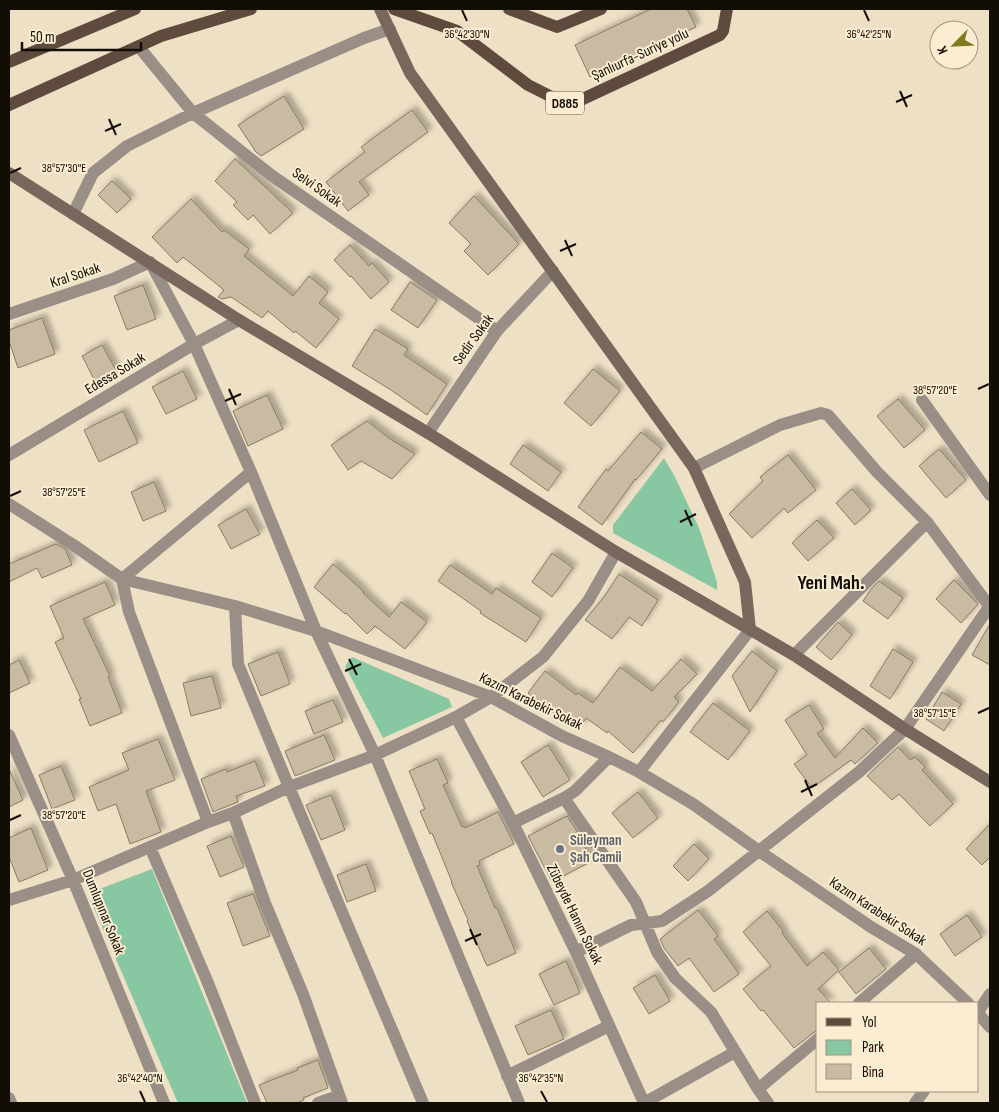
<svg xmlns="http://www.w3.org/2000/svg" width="999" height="1112" viewBox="0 0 999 1112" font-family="'Sofia Sans Condensed',sans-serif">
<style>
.green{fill:#87c7a2}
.building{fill:#c9bba1;stroke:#887b62;filter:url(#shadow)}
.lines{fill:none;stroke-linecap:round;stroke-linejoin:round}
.street{stroke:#9a8f87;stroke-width:12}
.secondary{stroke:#77675c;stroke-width:12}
.primary{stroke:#5f4b3e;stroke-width:12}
.ticks{fill:none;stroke:#120d05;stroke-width:2}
.worship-dot{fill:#6b7280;stroke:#fcedd2;stroke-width:2}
.labels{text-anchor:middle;stroke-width:4;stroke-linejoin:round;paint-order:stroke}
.shield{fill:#fcedd2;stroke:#585042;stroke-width:1}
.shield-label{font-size:14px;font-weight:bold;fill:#120d05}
.street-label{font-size:15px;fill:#120d05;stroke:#fcedd2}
.worship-label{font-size:15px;font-weight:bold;fill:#5b616d;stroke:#fcedd2;text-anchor:start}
.district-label{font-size:20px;font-weight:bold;fill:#120d05;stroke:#fcedd2}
.ticks-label{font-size:12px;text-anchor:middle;fill:#120d05;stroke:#fcedd2;stroke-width:4;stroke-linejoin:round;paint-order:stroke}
</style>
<defs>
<filter id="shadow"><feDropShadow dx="4.5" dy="-4.5" stdDeviation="2.5" flood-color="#0004"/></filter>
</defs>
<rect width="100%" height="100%" fill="#eee0c5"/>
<path class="green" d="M664 458 675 477 699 528 717 582V590L613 533V525Z
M352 657 449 699 452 707 383 738 345 666Z
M152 869 247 1103H178L91 901 97 890Z"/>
<path class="building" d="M651 9H687L696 27 590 77 575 45Z
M284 96 304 129 261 156 256 152 238 125Z
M412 110 428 132 359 182 369 195 348 211 326 182 365 152 361 147Z
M235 159 293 213 270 234 253 215 248 220 233 205 237 202 215 181Z
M112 181 131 199 117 213 98 195Z
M474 196 519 244 488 275 464 251 471 244 449 223Z
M191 199 222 232 224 230 249 249 244 256 293 296 309 276 328 292 319 303 339 319 316 348 295 331 294 333 268 311 262 318 231 297 222 299 218 297 224 290 183 257 177 263 152 237Z
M350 245 369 266 372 263 389 282 371 299 351 276 350 277 334 260Z
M410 282 437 300 418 328 391 310Z
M143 285 156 319 127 330 114 296Z
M42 318 55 354 18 368 9 341V330Z
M375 329 408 349 404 355 447 384 427 415 391 390 352 366Z
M102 345 118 374 97 385 82 356Z
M593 369 620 391 591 426 564 403Z
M183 371 197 399 166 414 152 387Z
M267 395 283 429 248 446 233 411Z
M898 399 925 430 904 448 877 416Z
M123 411 138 443 99 462 84 430Z
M367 421 390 439 415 454 392 479 361 461 348 470 331 445Z
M641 432 662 449 636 480 635 479 602 525 578 507 606 469 608 471Z
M523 445 561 472 548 491 510 464Z
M939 449 966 480 946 498 919 466Z
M788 455 816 490 788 513 784 508 752 538 729 514 763 481 760 477Z
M154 482 166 511 143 521 131 492Z
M852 489 871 510 855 525 836 503Z
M246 509 260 534 231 549 218 525Z
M817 520 834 538 808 561 792 543Z
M56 544 65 549 72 565 42 578 37 568 9 582V564Z
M552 553 573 568 552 597 532 582Z
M333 564 364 592 363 593 389 617 401 602 427 622 405 649 375 626 367 634 346 613 345 614 314 587Z
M450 565 492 594 496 588 541 618 526 642 480 613 481 611 438 581Z
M619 574 658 600 642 626 629 617 612 639 585 620 604 597Z
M954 580 978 604 961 623 936 599Z
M879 581 903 598 888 619 863 601 872 588Z
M105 582 115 605 83 619 110 676 108 677 122 713 90 726 79 699H81L55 642 64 638 50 606Z
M838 622 852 635 831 660 816 647Z
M990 624V665L972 655Z
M893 649 913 662 890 699 870 686Z
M752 651 777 671 750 712 732 676Z
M278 652 290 684 261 696 248 664Z
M681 659 697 674 674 697 679 702 663 722 661 720 633 753 608 731 607 733 586 718 580 727 556 711 554 713 528 693 545 671 576 695 578 693 593 703 620 667 652 691Z
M19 660 30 683 9 693V665Z
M212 676 221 708 191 716 183 683Z
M942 692 961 704 944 731 926 719Z
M333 700 343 722 314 734 305 711Z
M713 703 750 731 728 760 690 732Z
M809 705 824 729 817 733 835 758 863 728 878 743 855 764 851 760 812 788 794 764 807 755 785 720Z
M324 735 335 760 295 776 285 751Z
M158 739 175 780 146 791 161 832 130 844 116 804 98 811 89 787 129 770 122 753Z
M548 745 570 780 543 797 521 762Z
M898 747 910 760 915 757 925 767 922 770 953 804 930 826 899 794 892 800 867 776Z
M437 759 448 783 443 785 462 827 464 826 465 828 498 812 514 844 479 861 480 865 477 866 495 908H497L516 953 487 966 467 921 468 920 451 882H452L432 833 430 834 420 811 425 809 409 771Z
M255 761 265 786 236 796 238 802 213 812 201 779 226 769 227 772Z
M61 766 75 800 52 809 39 775Z
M9 769 23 800 9 807Z
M638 792 658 818 633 838 612 813Z
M331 795 345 830 321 840 306 805Z
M567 816 575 828 592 861 552 882 528 836Z
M990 824V857L982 865 966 849Z
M31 828 48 870 19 882 9 857V838Z
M231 836 244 867 220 877 207 846Z
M694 844 709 859 688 881 673 866Z
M366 864 376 891 347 902 337 875Z
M253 894 270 936 243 946 227 903Z
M698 910 718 936 714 939 739 974 714 992 689 958 678 966 664 948 660 939Z
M767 911 783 931 782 933 807 966 823 952 839 970 818 989 831 1003H818V1030L813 1033 794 1048 763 1010 761 1011 743 989 771 966 743 932Z
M967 915 982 937 955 956 940 934Z
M869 948 886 969 856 994 839 972Z
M566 961 580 993 554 1005 539 974Z
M655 975 670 1001 649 1014 633 988Z
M551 1010 564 1039 528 1055 515 1026Z
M318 1060 328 1088 303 1098 304 1100 296 1103H267L259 1085 298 1070 297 1068Z"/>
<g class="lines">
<path class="street" d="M139 47 193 113 271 175 497 331
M73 214 93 173 127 146 193 113 364 38 390 29
M9 314 113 279 150 262 194 344 251 472 316 631 375 755 519 1103
M922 400 990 495
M428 433 497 331 553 271
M9 455 194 344 239 320
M694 468 780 425 821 413 828 415 877 472 927 522 990 607
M9 504 75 546 122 579 235 606 316 631 491 697 562 736 609 757 639 772 693 804 759 851 871 927 916 954 968 1003
M235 606 238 664 289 787 423 1103
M794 655 927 522
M456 717 513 823 576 952 644 1103
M9 735 73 880 164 1103
M639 772 750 630
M564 798 636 902 657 952 675 978 711 1012 758 1089 768 1103
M233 813 265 903 303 994 342 1103
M208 822 129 612 122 579 251 472
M513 823 564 798 575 791 609 757
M150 847 208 983 255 1103
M9 900 73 880 208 822 233 813 289 787 375 755 456 717 491 697 543 657 588 601 616 552
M576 952 631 925 662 921 708 891 859 772 905 729 989 607
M859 1003 916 954
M978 1012 990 994
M978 1013 990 1027
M507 1076 609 1026
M758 1089 818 1039
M9 1098 11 1103
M318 1103 338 1096
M644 1103 735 1052
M915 1103 924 1091"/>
<path class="secondary" d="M380 9 410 73 694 468 745 582 750 630
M9 173 239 320 428 433 616 552 794 655 905 729 990 782"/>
<path class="primary" d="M394 9 457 31 528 85 564 103 572 104 720 35 723 31 727 9
M509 9 557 27 601 9
M9 62 135 9
M9 105 161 36 251 9"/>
</g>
<path class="ticks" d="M462 10 467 21M864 10 869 21M900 91 907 107M896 102 912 95M109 119 116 135M105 131 121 124M10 173 21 168M565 240 572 256M560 251 576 244M229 389 236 405M978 389 989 384M225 401 241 394M10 496 21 491M685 510 692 526M680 522 696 514M349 659 357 675M345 671 361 664M978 713 989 708M805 780 812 796M801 792 817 784M10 820 21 815M470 929 477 945M465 941 481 934M140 1091 145 1102M541 1091 547 1102"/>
<circle class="worship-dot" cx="560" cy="849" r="5"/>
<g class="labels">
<rect class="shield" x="546" y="91.5" width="38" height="23" rx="4"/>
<g class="shield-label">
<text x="565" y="108">D885</text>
</g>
<g class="street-label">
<text transform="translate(640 54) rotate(-25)" y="5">Şanlıurfa-Suriye yolu</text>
<text transform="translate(317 187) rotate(35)" y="5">Selvi Sokak</text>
<text transform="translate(75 275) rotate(-18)" y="5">Kral Sokak</text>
<text transform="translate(473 339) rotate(-54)" y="5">Sedir Sokak</text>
<text transform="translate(115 373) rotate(-31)" y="5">Edessa Sokak</text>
<text transform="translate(531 701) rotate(26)" y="5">Kazım Karabekir Sokak</text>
<text transform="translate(878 911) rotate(33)" y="5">Kazım Karabekir Sokak</text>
<text transform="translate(104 912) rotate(68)" y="5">Dumlupınar Sokak</text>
<text transform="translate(575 914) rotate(64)" y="5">Zübeyde Hanım Sokak</text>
</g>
<g class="worship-label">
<text x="570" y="845">Süleyman<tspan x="570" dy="17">Şah Camii</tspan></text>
</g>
<g class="district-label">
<text x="831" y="589">Yeni Mah.</text>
</g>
</g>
<g class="ticks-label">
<text x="869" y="38">36°42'25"N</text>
<text x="467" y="38">36°42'30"N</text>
<text x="64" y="172">38°57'30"E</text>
<text x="935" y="394">38°57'20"E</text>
<text x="64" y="496">38°57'25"E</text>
<text x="935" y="717">38°57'15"E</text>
<text x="64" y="819">38°57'20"E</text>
<text x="140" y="1082">36°42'40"N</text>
<text x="541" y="1082">36°42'35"N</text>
</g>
<rect width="999" height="1112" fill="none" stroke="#120d05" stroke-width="20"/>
<rect x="816" y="1002" width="162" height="90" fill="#fcedd2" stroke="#9e9380"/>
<rect x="826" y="1018" width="25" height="8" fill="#5f4b3e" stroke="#9e9380"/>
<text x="862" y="1027" font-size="15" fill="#120d05">Yol</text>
<rect x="826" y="1040" width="25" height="15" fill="#87c7a2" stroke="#9e9380"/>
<text x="862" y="1052" font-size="15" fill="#120d05">Park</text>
<rect x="826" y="1064" width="25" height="15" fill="#c9bba1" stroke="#9e9380"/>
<text x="862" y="1077" font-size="15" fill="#120d05">Bina</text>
<g transform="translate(954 45) rotate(246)"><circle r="24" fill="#fcedd2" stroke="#9e9380"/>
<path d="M0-4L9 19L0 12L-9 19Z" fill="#80791e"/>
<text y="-8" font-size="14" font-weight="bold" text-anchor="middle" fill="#120d05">K</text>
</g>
<path d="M22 42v8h119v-8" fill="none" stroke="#120d05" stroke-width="2.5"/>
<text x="30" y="42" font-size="15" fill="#120d05" stroke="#fcedd2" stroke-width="4" paint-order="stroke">50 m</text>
</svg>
